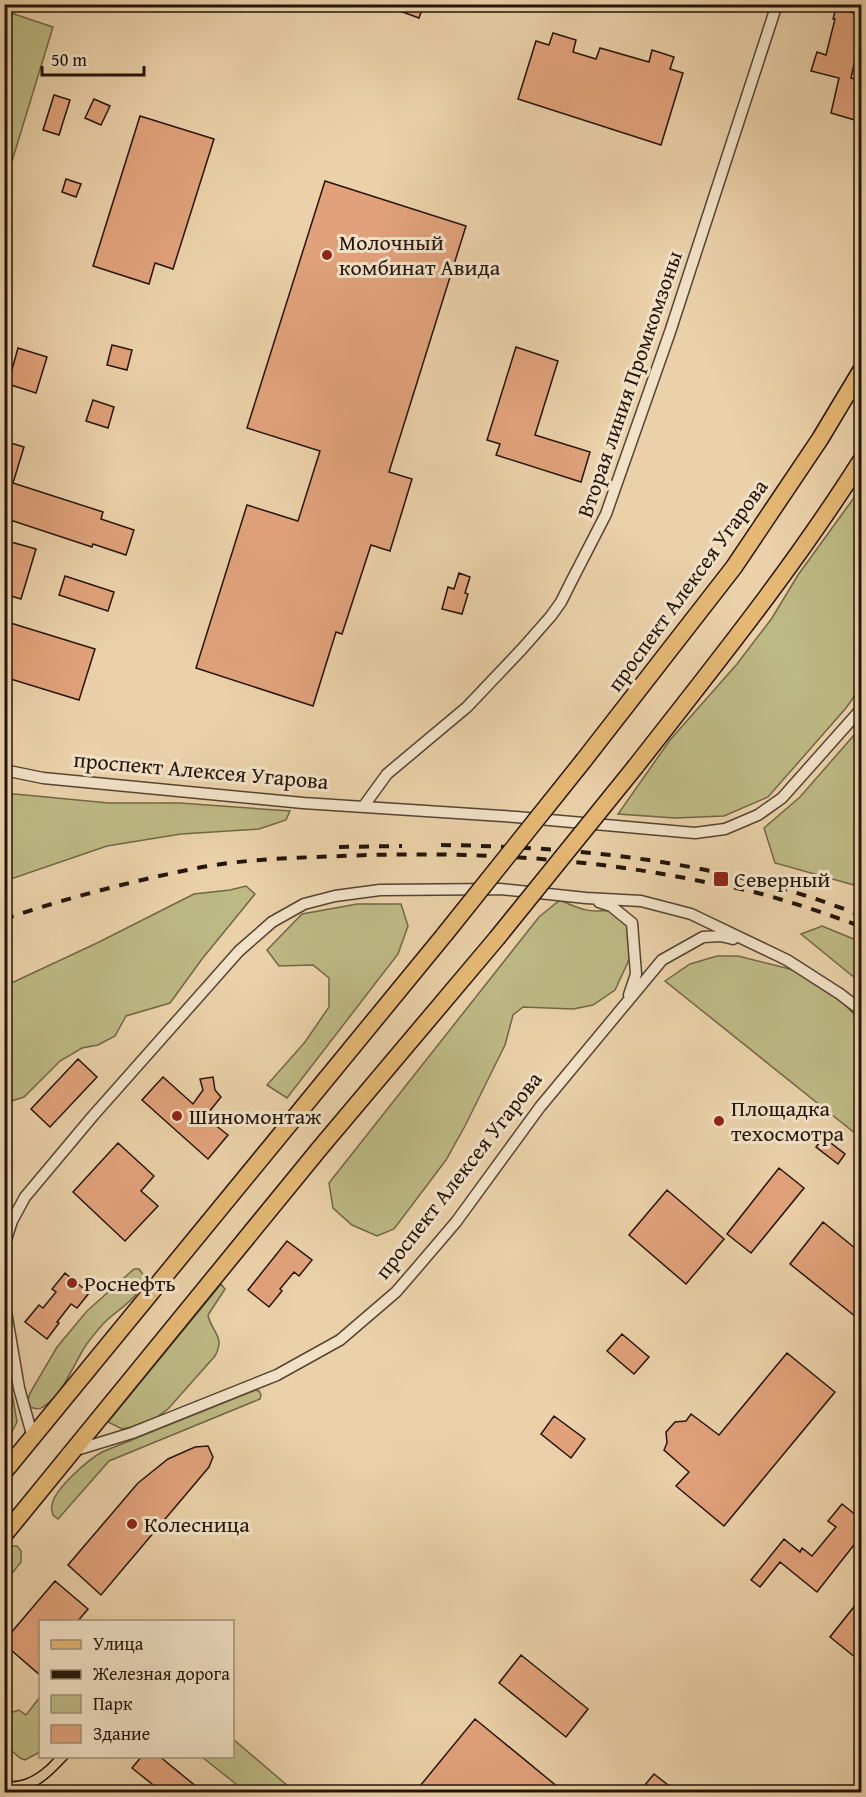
<svg xmlns="http://www.w3.org/2000/svg" width="866" height="1797" viewBox="0 0 866 1797" font-family="'Gentium Book Plus',serif">
<style>
.green{fill:#bdb984;stroke:#716646;stroke-width:1.5}
.building{fill:#e1a27b;stroke:#251409;stroke-width:1.5}
.lines{fill:none;stroke-linecap:round;stroke-linejoin:round}
.minor-casing{stroke:#564331;stroke-width:13}
.primary-casing{stroke:#251409;stroke-width:19}
.minor{stroke:#f1e1c7;stroke-width:10}
.primary{stroke:#e5b874;stroke-width:16}
.tram{stroke:#251409;stroke-width:1.5}
.rail{stroke:#251409;stroke-width:4;stroke-dasharray:10 10;stroke-linecap:butt}
.primary-bridge-casing{stroke:#251409;stroke-width:19;stroke-linecap:butt}
.primary-bridge{stroke:#e5b874;stroke-width:16}
.poi-dot{fill:#8f2418;stroke:#f1e1c7;stroke-width:2}
.labels{text-anchor:middle;stroke-width:6;stroke-linejoin:round;paint-order:stroke}
.poi-label{font-size:22px;fill:#251409;stroke:#f1e1c7;text-anchor:start}
.street-label{font-size:22px;fill:#251409;stroke:#f1e1c7}
</style>
<rect width="100%" height="100%" fill="#ead1a9"/>
<filter id="stains"><feTurbulence type="fractalNoise" baseFrequency=".00333" numOctaves="4"/><feColorMatrix values="0 0 0 0 .2 0 0 0 0 .09 0 0 0 0 .02 0 0 0 .5 -.17"/></filter>
<radialGradient id="worn" r=".72"><stop offset=".6" stop-color="#630" stop-opacity="0"/><stop offset="1" stop-color="#630" stop-opacity=".3"/></radialGradient>
<path class="green" d="M5 11 53 27 5 184 4 11Z
M861 488V687L846 708 768 797 724 816 675 818 618 814 670 740 737 664 772 618 798 575Z
M861 727V887L775 863 764 828 800 797Z
M4 793 109 803H180L290 811 286 820 259 829 181 834 107 846 5 881Z
M246 886 255 894 202 959 170 1003 126 1016 115 1036 98 1045 82 1048 60 1061 24 1097 5 1103V986L97 943 194 894 230 890Z
M560 900C581 910 592 914 616 909L628 927 633 946 628 962 615 990 593 1005 573 1009 523 1007 513 1015 505 1045 465 1126 446 1160 394 1229 377 1236 352 1225 333 1208 329 1183 539 917Z
M357 904H401L408 926 398 954 287 1098 267 1085 305 1042 329 1007V978L313 965 279 966 267 950 302 914Z
M822 926 861 942V983L801 934Z
M717 956H738L794 970 821 981 861 1021V1138L665 981 690 964Z
M134 1269H139L144 1276C141 1299 118 1308 103 1324 96 1332 88 1341 83 1350 72 1368 62 1395 43 1407 39 1410 35 1409 30 1407L28 1400 30 1393 57 1347 87 1311Z
M221 1284 225 1289 208 1315C211 1332 226 1336 215 1356L168 1409 157 1417 131 1427 122 1429 108 1422Z
M4 1347 17 1422 5 1445H4Z
M255 1390 259 1391 261 1395 260 1399 109 1461 58 1519 53 1515C52 1512 51 1508 52 1505 54 1489 88 1460 102 1452Z
M13 1546H17L21 1551V1562L5 1582V1550Z
M40 1697V1752L25 1760 20 1758 5 1745V1720L10 1713 19 1710 26 1715Z
M233 1739 295 1792H246L202 1757 232 1756Z"/>
<path class="building" d="M386 4H424L419 18 386 6Z
M836 8 861 15V33L851 78 861 81V110L858 121 831 113 839 78 811 71 817 52 826 55 835 19H833Z
M553 33 576 40 573 52 596 59 600 48 649 62 652 50 674 57 670 69 683 73 661 145 518 99 536 41 549 45Z
M54 95 70 100 59 135 43 130Z
M94 99 110 106 101 125 85 118Z
M140 116 214 139 173 269 155 263 149 284 93 266Z
M66 179 81 184 76 197 62 192Z
M325 181 466 226 389 472 412 479 390 551 371 545 342 634 336 632 313 706 196 668 247 505 298 521 320 451 247 428Z
M112 345 132 350 127 370 107 365Z
M516 347 558 361 535 435 590 452 581 482 496 455 500 444 487 440Z
M18 348 47 357 36 393 8 384Z
M93 400 114 407 108 428 86 421Z
M4 441 24 447 13 483 103 512 101 519 134 530 126 555 93 544 92 547 4 518Z
M4 540 36 549 21 599 4 594Z
M459 573 470 577 465 593 468 594 462 614 442 609 448 587 454 589Z
M65 576 114 592 108 611 59 595Z
M4 621 95 649 79 700 4 677Z
M78 1059 97 1077 50 1127 31 1109Z
M163 1077 193 1104 203 1090 200 1079 213 1077 215 1090 221 1097 205 1117 228 1135 208 1159 142 1100Z
M823 1137 845 1154 838 1164 816 1147Z
M118 1143 154 1176 141 1191 158 1206 125 1241 73 1192Z
M779 1168 804 1188 751 1253 727 1234Z
M667 1190 724 1239 686 1284 629 1235Z
M823 1222 861 1253V1321L790 1264Z
M287 1241 312 1260 299 1276 294 1272 280 1289 282 1291 269 1307 248 1290Z
M65 1273 89 1293 77 1308 71 1304 57 1322 59 1323 47 1339 25 1322 39 1305 43 1308 56 1292 52 1289Z
M622 1334 649 1357 634 1374 607 1351Z
M787 1353 835 1392 724 1526 676 1486 689 1472 664 1450 667 1443 666 1432 675 1422 686 1421 691 1414 719 1435Z
M554 1416 585 1439 571 1458 541 1434Z
M208 1446 213 1457 209 1467 101 1595 68 1565 138 1483 168 1459 195 1447Z
M842 1504 861 1519V1536L817 1592 780 1562 760 1587 751 1580 784 1539 800 1552 802 1548 812 1556 836 1527 828 1521Z
M55 1581 88 1609 77 1622H40V1675L4 1644V1641Z
M861 1598V1662L830 1637Z
M521 1655 588 1709 566 1737 499 1683Z
M475 1719 564 1792H415Z
M142 1756H159L203 1792H162L132 1768Z
M654 1774 677 1792H639Z"/>
<g class="lines">
<defs>
<path id="minor" d="M4 770 43 778 303 803 516 817 695 833 725 829 758 815 782 798 862 708
M363 807 387 774 467 707 522 649 551 616 561 602 571 582 606 514 670 332 777 4
M599 902 611 906 632 923 636 974 629 995
M4 1246 12 1221 25 1197 92 1117 239 951 272 922 304 904 335 896 380 890 500 889 586 898 641 901 691 914 787 960 840 994 862 1011
M4 1300 19 1388 33 1438
M73 1451 132 1433 277 1375 340 1340 396 1292 415 1270 456 1222 540 1107 662 960 703 937 721 936 733 939"/>
<path id="primary" d="M584 760 734 567 820 439 862 369
M636 766C714 666 794 567 862 459
M4 1472 445 934
M4 1535 320 1148 497 938"/>
</defs>
<use href="#minor" class="minor-casing"/>
<use href="#primary" class="primary-casing"/>
<use href="#minor" class="minor"/>
<use href="#primary" class="primary"/>
<path class="tram" d="M4 1781C26 1785 43 1771 56 1756
M4 1789C35 1796 50 1777 70 1756"/>
<path class="rail" d="M441 845C584 847 728 862 862 916
M339 847 402 846
M4 919C67 898 132 881 197 868 244 859 293 858 341 856 463 851 586 857 705 882 733 887 762 893 789 902 813 909 838 918 862 927"/>
<defs>
<path id="primary-bridge" d="M445 934 584 760
M497 938 636 766"/>
</defs>
<use href="#primary-bridge" class="primary-bridge-casing"/>
<use href="#primary-bridge" class="primary-bridge"/>
</g>
<g class="poi-dot">
<circle cx="327" cy="255" r="6"/>
<rect x="713" y="871" width="16" height="16" rx="3"/>
<circle cx="177" cy="1116" r="6"/>
<circle cx="719" cy="1121" r="6"/>
<circle cx="72" cy="1283" r="6"/>
<circle cx="132" cy="1524" r="6"/>
</g>
<g class="labels">
<g class="poi-label">
<text x="339" y="250">Молочный<tspan x="339" dy="25">комбинат Авида</tspan></text>
<text x="734" y="887">Северный</text>
<text x="731" y="1116">Площадка<tspan x="731" dy="25">техосмотра</tspan></text>
<text x="189" y="1124">Шиномонтаж</text>
<text x="84" y="1291">Роснефть</text>
<text x="144" y="1532">Колесница</text>
</g>
<g class="street-label">
<text transform="translate(629 384) rotate(-71)" y="8">Вторая линия Промкомзоны</text>
<text transform="translate(687 585) rotate(-54)" y="8">проспект Алексея Угарова</text>
<text transform="translate(201 770) rotate(5)" y="8">проспект Алексея Угарова</text>
<text transform="translate(458 1175) rotate(-52)" y="8">проспект Алексея Угарова</text>
</g>
</g>
<rect width="866" height="1797" fill="none" stroke="#ead1a9" stroke-width="24"/>
<rect x="6" y="6" width="854" height="1785" fill="none" stroke="#251409" stroke-width="3"/>
<rect x="12" y="12" width="842" height="1773" fill="none" stroke="#251409" stroke-width="1.5"/>
<rect x="39" y="1620" width="195" height="138" fill="#f1e1c7" stroke="#9f8f7b" stroke-width="1.5"/>
<rect x="51" y="1640" width="30" height="9" fill="#e5b874" stroke="#9f8f7b" stroke-width="1.5"/>
<text x="93" y="1650" font-size="18" fill="#251409">Улица</text>
<rect x="51" y="1670" width="30" height="9" fill="#251409" stroke="#9f8f7b" stroke-width="1.5"/>
<text x="93" y="1680" font-size="18" fill="#251409">Железная дорога</text>
<rect x="51" y="1695" width="30" height="18" fill="#bdb984" stroke="#9f8f7b" stroke-width="1.5"/>
<text x="93" y="1710" font-size="18" fill="#251409">Парк</text>
<rect x="51" y="1725" width="30" height="18" fill="#e1a27b" stroke="#9f8f7b" stroke-width="1.5"/>
<text x="93" y="1740" font-size="18" fill="#251409">Здание</text>
<path d="M42 66v9h102v-9" fill="none" stroke="#251409" stroke-width="3"/>
<text x="51" y="66" font-size="18" fill="#251409" stroke="#f1e1c7" stroke-width="4.5" paint-order="stroke">50 m</text>
<rect width="100%" height="100%" filter="url(#stains)"/>
<rect width="100%" height="100%" fill="url(#worn)"/>
</svg>
